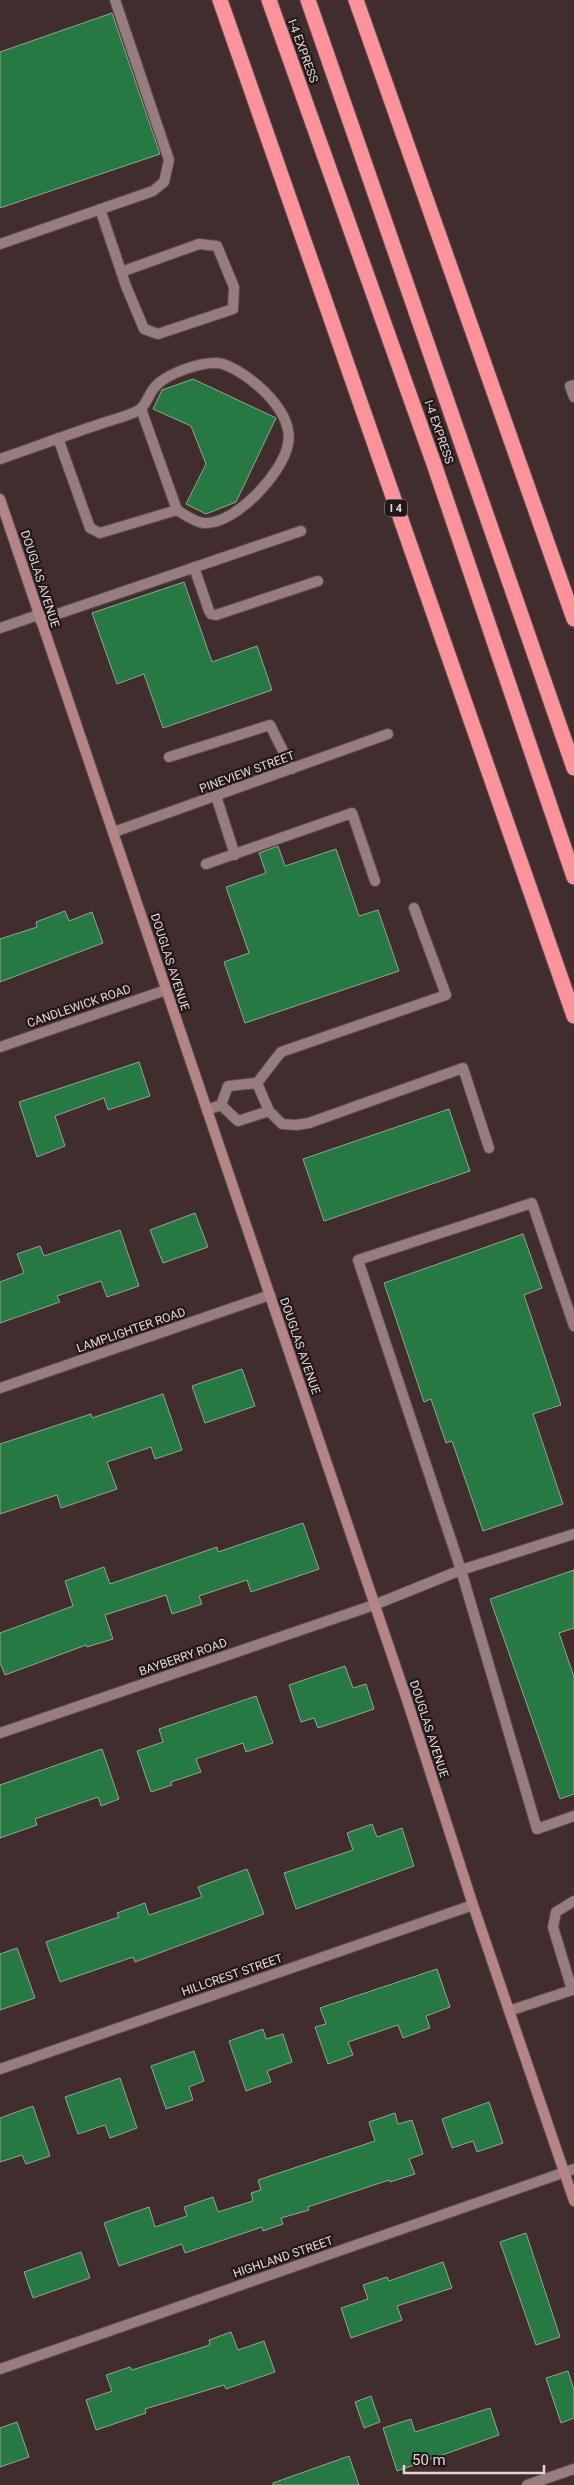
<svg xmlns="http://www.w3.org/2000/svg" width="574" height="2485" viewBox="0 0 574 2485" font-family="Roboto,sans-serif">
<style>
.building{fill:#267a41;stroke:#92a595}
.lines{fill:none;stroke-linecap:round;stroke-linejoin:round}
.service-casing{stroke:#5c4b4c;stroke-width:12}
.minor-casing{stroke:#5c4b4c;stroke-width:12}
.secondary-casing{stroke:#5c4b4c;stroke-width:12}
.motorway-casing{stroke:#5c4b4c;stroke-width:17}
.service{stroke:#977d7e;stroke-width:10}
.minor{stroke:#977d7e;stroke-width:10}
.secondary{stroke:#b58487;stroke-width:10}
.motorway{stroke:#fc939b;stroke-width:15}
.labels{text-anchor:middle;stroke-width:4.5;stroke-linejoin:round;paint-order:stroke}
.shield{fill:#221819;stroke:#a99c9d;stroke-width:1}
.shield-label{font-size:11px;font-weight:bold;fill:#e3d5d6}
.street-label{font-size:12px;fill:#e3d5d6;stroke:#221819}
</style>
<rect width="100%" height="100%" fill="#422d2e"/>
<path class="building" d="M112 13 160 154 0 208V52Z
M193 379 276 418 236 502 206 514 186 504 206 464 191 426 153 409 162 390Z
M184 582 212 662 257 646 272 690 163 728 144 674 117 684 92 613Z
M278 846 285 866 336 849 359 916 378 910 399 971 245 1023 224 962 249 953 226 887 266 873 259 853Z
M65 911 69 921 92 912 103 943 0 982V939L37 927 36 922Z
M139 1062 150 1096 108 1110 104 1098 55 1116 65 1146 37 1157 19 1102Z
M449 1109 470 1171 324 1221 303 1159Z
M195 1213 208 1247 163 1263 150 1230Z
M120 1230 139 1286 107 1297 101 1281 57 1296 60 1302 0 1323V1282L24 1273 17 1254 40 1246 44 1256Z
M523 1234 542 1288 524 1295 561 1405 533 1414 563 1504 483 1531 452 1441 446 1443 431 1399 424 1402 384 1283Z
M242 1369 255 1406 205 1423 192 1386Z
M163 1394 182 1450 155 1459 151 1447 107 1462 117 1489 61 1508 57 1495 0 1514V1444L91 1414 92 1418Z
M303 1523 319 1569 251 1592 247 1580 199 1596 202 1604 172 1614 166 1595 105 1615 113 1639 87 1647 86 1645 5 1675 0 1663V1633L73 1606 65 1581 104 1567 110 1584 217 1547 218 1552Z
M574 1570V1628L559 1633 574 1677V1794L560 1799 490 1599Z
M345 1666 353 1688 366 1684 374 1709 318 1728 314 1718 301 1722 289 1685Z
M256 1696 273 1743 246 1752 243 1743 196 1759 201 1772 171 1782 172 1785 151 1792 137 1751 163 1742 159 1729Z
M102 1749 119 1799 101 1806 98 1797 35 1819 37 1825 0 1838V1785Z
M372 1824 377 1837 402 1828 414 1866 296 1909 284 1873 353 1850 347 1833Z
M247 1869 264 1914 135 1962 133 1957 60 1982 46 1942 119 1917 117 1913 145 1903 149 1915 202 1897 198 1887Z
M17 1948 35 1998 0 2010V1954Z
M437 1969 450 2007 426 2016 430 2028 403 2038 398 2025 348 2042 353 2055 328 2064 315 2027 326 2024 320 2008Z
M263 2029 266 2039 283 2034 292 2062 267 2071 271 2082 246 2091 229 2041Z
M194 2051 204 2081 189 2087 193 2100 166 2109 151 2066Z
M120 2078 137 2128 110 2138 105 2125 78 2134 65 2097Z
M489 2102 503 2143 477 2152 473 2141 452 2148 442 2119Z
M33 2106 50 2156 26 2164 22 2155 0 2162V2118Z
M395 2113 398 2124 412 2120 423 2154 409 2159 415 2174 390 2182 389 2180 308 2207 309 2210 281 2218 283 2224 263 2231 262 2227 185 2253 182 2244 119 2266 104 2223 149 2207 155 2227 187 2216 184 2207 213 2197 218 2212 253 2201 251 2193 261 2190 258 2180 375 2141 369 2122Z
M526 2233 560 2337 536 2345 500 2242Z
M81 2252 90 2278 33 2298 24 2272Z
M443 2262 452 2288 397 2306 402 2320 351 2338 341 2308 368 2299 363 2285 387 2277 389 2281Z
M231 2332 238 2350 264 2341 275 2372 226 2389 224 2385 145 2409 146 2413 96 2430 86 2400 112 2391 106 2375 130 2367 132 2370 210 2345 209 2340Z
M568 2371 574 2390V2418L561 2423 546 2378Z
M371 2396 380 2422 364 2428 355 2402Z
M490 2408 499 2435 397 2471 383 2428 411 2419 415 2432Z
M17 2422 29 2457 0 2467V2428Z
M349 2456 359 2485H273V2483Z"/>
<g class="lines">
<defs>
<path id="service" d="M100 209 126 286 144 329 158 334 233 309 234 287 217 246 199 244 121 272
M0 244 153 191 164 182 169 160 115 0
M141 409 177 510
M0 459C32 448 64 436 97 425 110 420 127 417 139 410 146 406 149 394 154 388 165 374 205 359 223 364 238 369 252 380 264 391 277 404 292 424 288 444 283 473 235 525 204 523 194 522 185 515 177 510L100 533 90 528 58 438
M194 567 209 611 211 614 216 615 318 581
M40 620 301 531
M0 628 38 615
M169 757 270 725 292 769
M216 796 235 855
M206 864 352 813 375 881
M221 1105 238 1121 269 1111 257 1083
M207 1110 221 1105 228 1086 257 1083 281 1052 446 995 414 908
M269 1111 282 1124 296 1125 309 1123 463 1068 489 1148
M574 1326 532 1203 358 1260 461 1570 537 1829 574 1816
M374 1605 461 1570 574 1534
M509 2011 572 1990 553 1927 556 1912 574 1901"/>
<path id="minor" d="M574 385 570 386 574 397
M114 832 388 734
M0 1047 166 990
M0 1388 270 1295
M0 1733 374 1605
M0 2069 473 1905
M0 2369 574 2169
M527 2485 574 2469"/>
<path id="secondary" d="M0 499 406 1697 473 1905 574 2201"/>
<path id="motorway" d="M220 0 574 1016
M269 0 434 464 574 877
M308 0 574 768
M356 0 574 619"/>
</defs>
<use href="#service" class="service-casing"/>
<use href="#minor" class="minor-casing"/>
<use href="#secondary" class="secondary-casing"/>
<use href="#motorway" class="motorway-casing"/>
<use href="#service" class="service"/>
<use href="#minor" class="minor"/>
<use href="#secondary" class="secondary"/>
<use href="#motorway" class="motorway"/>
</g>
<g class="labels">
<rect class="shield" x="385" y="499.5" width="22" height="17" rx="4"/>
<g class="shield-label">
<text x="396" y="512">I 4</text>
</g>
<g class="street-label">
<text transform="translate(303 51) rotate(70)" y="4">I-4 EXPRESS</text>
<text transform="translate(439 432) rotate(71)" y="4">I-4 EXPRESS</text>
<text transform="translate(40 579) rotate(72)" y="4">DOUGLAS AVENUE</text>
<text transform="translate(247 772) rotate(-20)" y="4">PINEVIEW STREET</text>
<text transform="translate(170 962) rotate(72)" y="4">DOUGLAS AVENUE</text>
<text transform="translate(79 1006) rotate(-19)" y="4">CANDLEWICK ROAD</text>
<text transform="translate(131 1330) rotate(-19)" y="4">LAMPLIGHTER ROAD</text>
<text transform="translate(300 1346) rotate(71)" y="4">DOUGLAS AVENUE</text>
<text transform="translate(183 1657) rotate(-19)" y="4">BAYBERRY ROAD</text>
<text transform="translate(429 1729) rotate(72)" y="4">DOUGLAS AVENUE</text>
<text transform="translate(232 1975) rotate(-19)" y="4">HILLCREST STREET</text>
<text transform="translate(283 2257) rotate(-19)" y="4">HIGHLAND STREET</text>
</g>
</g>
<path d="M404 2465v8h140v-8" fill="none" stroke="#e3d5d6" stroke-width="2.5"/>
<text x="412" y="2465" font-size="15" fill="#e3d5d6" stroke="#221819" stroke-width="4" paint-order="stroke">50 m</text>
</svg>
